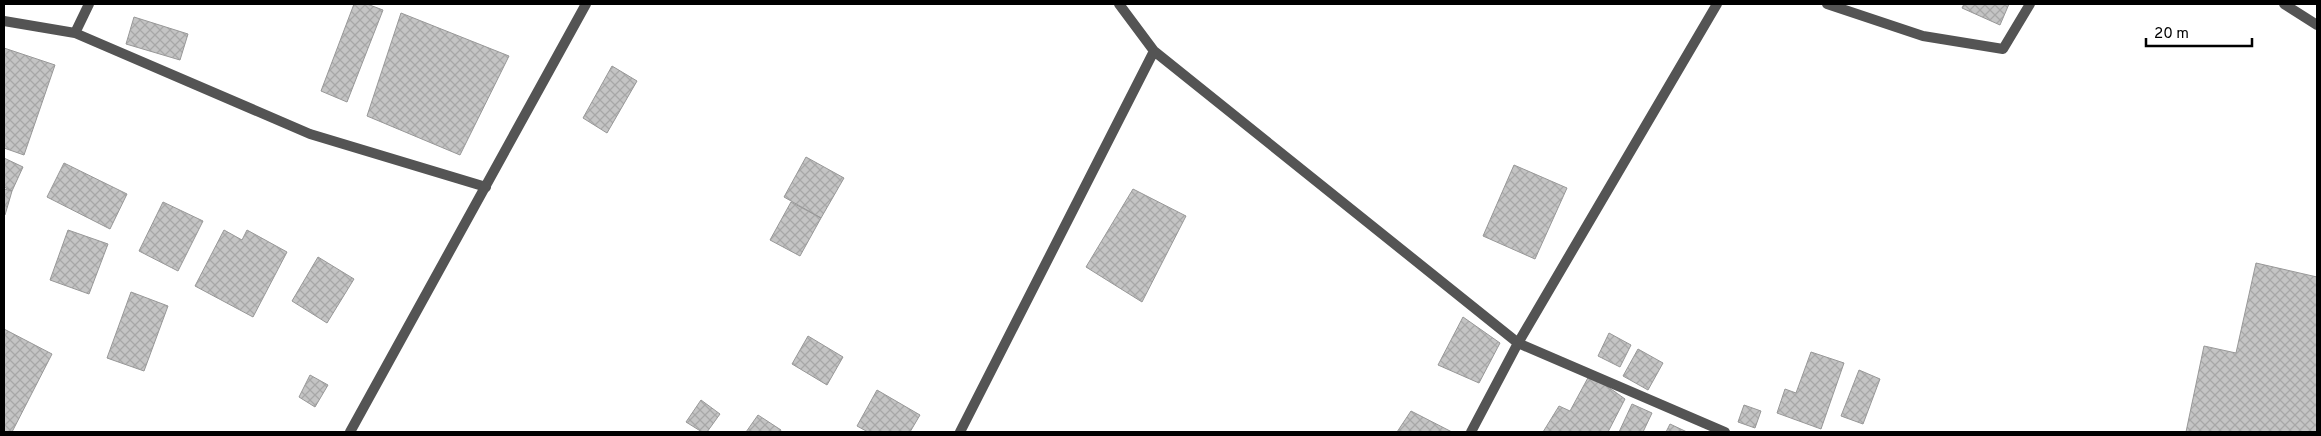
<svg xmlns="http://www.w3.org/2000/svg" width="2321" height="436" viewBox="0 0 2321 436" font-family="Overpass,sans-serif">
<style>
.building{fill:url(#building-cross-hatch);stroke:#989898}
.lines{fill:none;stroke-linecap:round;stroke-linejoin:round}
.service{stroke:#545454;stroke-width:10}
.minor{stroke:#545454;stroke-width:10}
.tertiary{stroke:#545454;stroke-width:10}
</style>
<defs>
<pattern id="building-cross-hatch" width="8" height="8" patternUnits="userSpaceOnUse" patternTransform="scale(1.25)"><rect width="8" height="8" fill="#c4c4c4"/><path d="M0 0l8 8M0 8l8-8" fill="none" stroke="#a7a7a7"/></pattern>
</defs>
<rect width="100%" height="100%" fill="#fff"/>
<path class="building" d="M354 4H367L383 10 347 102 321 91Z
M1964 4H2009L2000 25 1962 8Z
M401 13 509 56 460 155 367 116Z
M134 17 188 34 180 60 126 44Z
M4 48 55 65 24 155 4 148Z
M612 66 637 81 607 133 583 118Z
M806 157 844 178 821 218 784 197Z
M4 158 23 167 12 191 4 187Z
M64 163 127 194 110 229 47 197Z
M1514 165 1567 188 1535 259 1483 236Z
M4 189 12 191 5 215H4Z
M1133 189 1186 216 1142 302 1086 267Z
M163 202 203 221 178 271 139 251Z
M791 202 821 218 800 256 770 240Z
M68 230 108 244 89 294 50 280Z
M224 230 242 240 247 230 287 252 253 317 195 286Z
M318 257 354 279 327 323 292 301Z
M2256 263 2317 277V432H2186L2204 346 2236 353Z
M131 292 168 306 144 371 107 358Z
M1463 317 1500 343 1479 383 1438 365Z
M4 329 52 354 12 432H4Z
M1609 333 1631 345 1620 367 1598 356Z
M808 336 843 357 827 385 792 364Z
M1638 349 1663 363 1648 390 1623 376Z
M1811 352 1844 363 1821 429 1777 413 1785 389 1796 393Z
M1859 370 1880 379 1863 424 1841 416Z
M1590 374 1625 399 1608 432H1543L1559 406 1570 411Z
M310 375 328 385 315 407 299 397Z
M877 390 920 415 910 432H868L857 426Z
M701 400 720 414 707 432H702L686 422Z
M1632 404 1652 413 1643 432H1619Z
M1744 405 1761 411 1755 428 1738 422Z
M1411 411 1452 432H1397Z
M758 415 781 430 780 432H746Z
M1670 424 1687 432H1666Z"/>
<g class="lines">
<path class="service" d="M2284 4 2317 25
M4 21 75 33 310 134 486 187
M75 33 89 4
M1518 343 1725 432"/>
<path class="minor" d="M1119 4 1154 51 1518 343
M1827 4 1923 36 2003 49 2030 4
M960 432 1154 51
M1471 432 1518 343 1717 4"/>
<path class="tertiary" d="M350 432 586 4"/>
</g>
<rect width="2321" height="436" fill="none" stroke="#000000" stroke-width="10"/>
<path d="M2146 38v8h106v-8" fill="none" stroke="#000000" stroke-width="2.5"/>
<text x="2154" y="38" font-size="15" fill="#000000" stroke="#ffffff" stroke-width="4" paint-order="stroke">20 m</text>
</svg>
